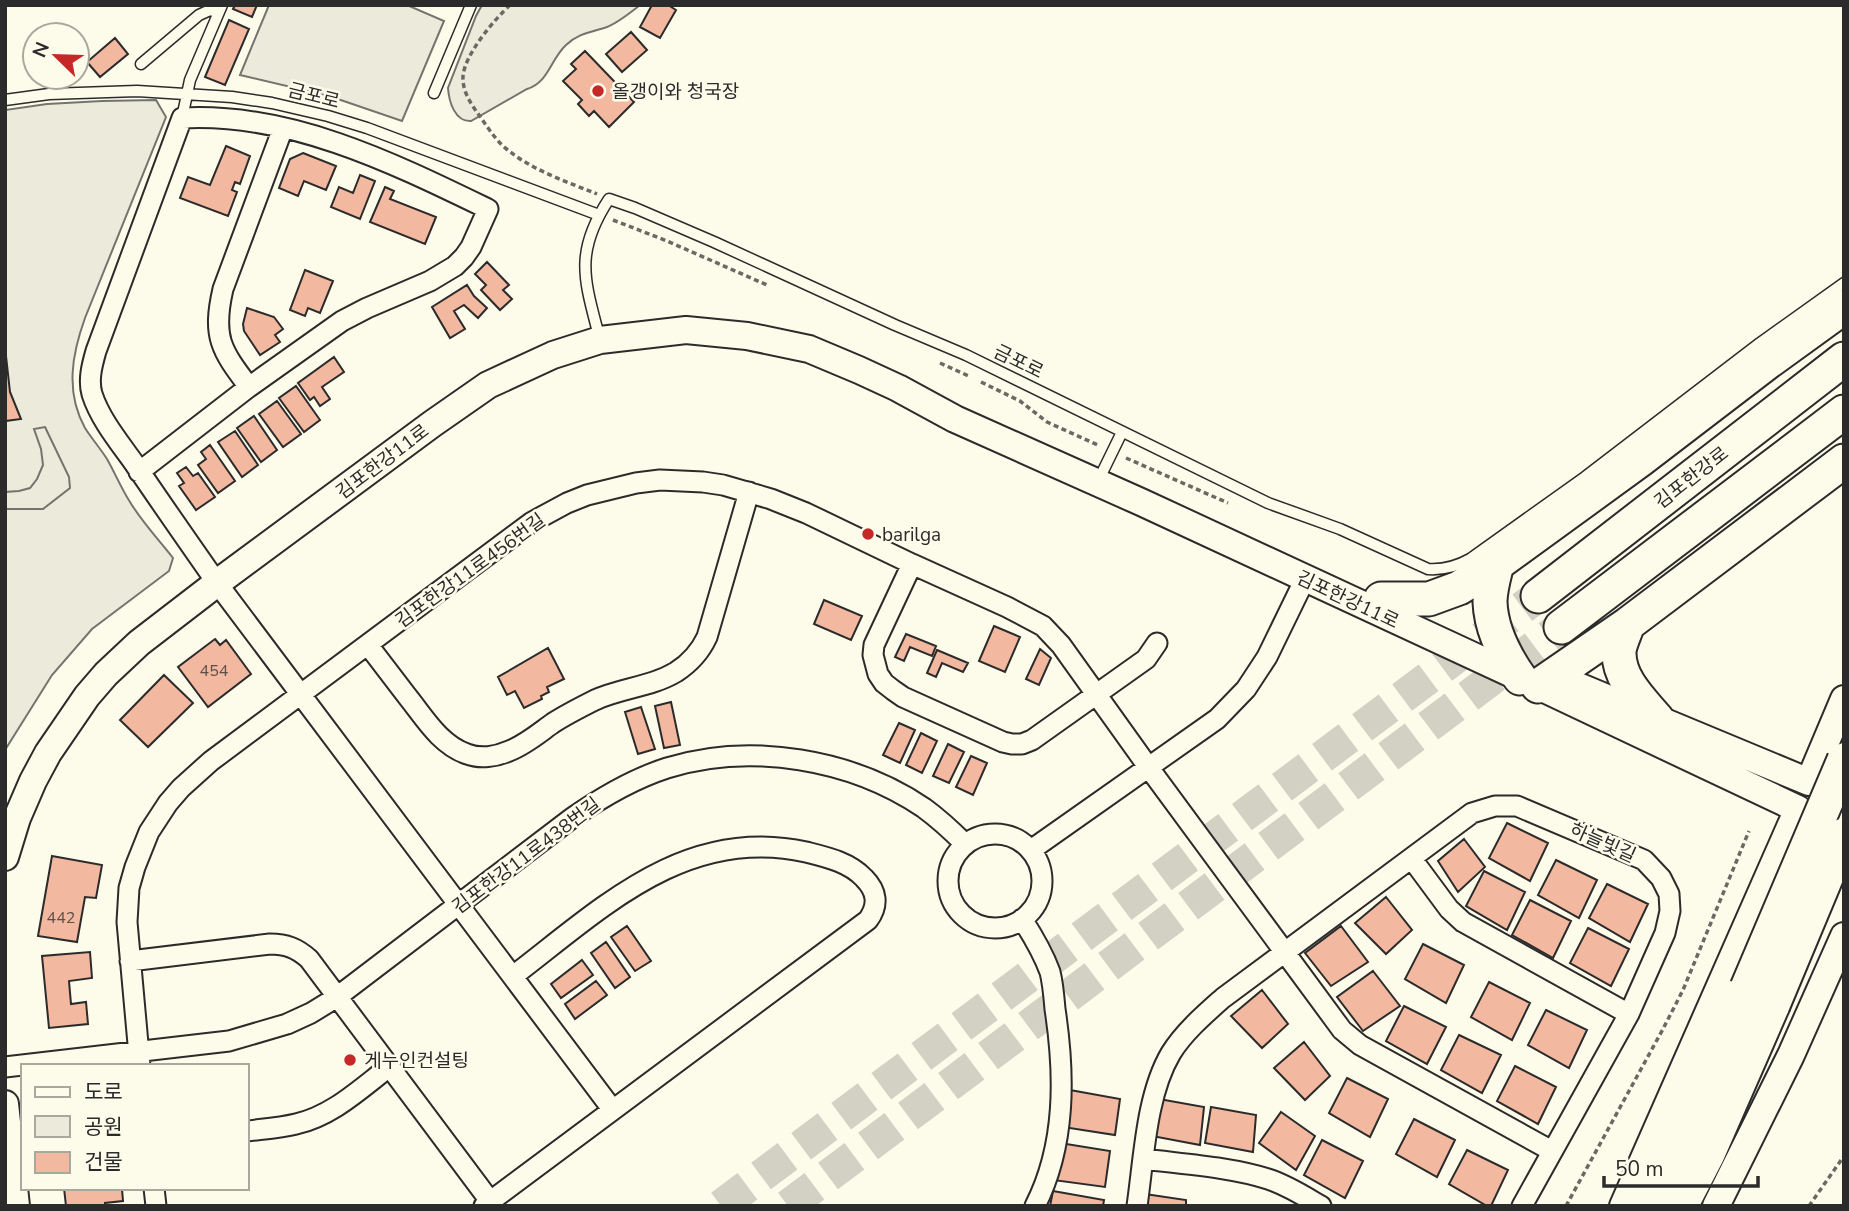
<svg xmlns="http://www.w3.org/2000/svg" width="1849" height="1211" viewBox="0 0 1849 1211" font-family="'Nunito Sans','Noto Sans KR',sans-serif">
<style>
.green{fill:#ecebdb;stroke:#74746e;stroke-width:2}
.parking{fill:#eceadb;stroke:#74746e;stroke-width:2}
.building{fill:#f2b8a0;stroke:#2b2b2b;stroke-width:2}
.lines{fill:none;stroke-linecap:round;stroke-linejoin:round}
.highway-tunnel{stroke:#d3d1c4;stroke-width:33;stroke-dasharray:33 17;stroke-linecap:butt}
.lane-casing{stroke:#2b2b2b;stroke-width:13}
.street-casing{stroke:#2b2b2b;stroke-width:23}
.secondary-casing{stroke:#2b2b2b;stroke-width:30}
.highway-casing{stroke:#2b2b2b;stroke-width:37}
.path{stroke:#6a6964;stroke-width:3.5;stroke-dasharray:5 3.5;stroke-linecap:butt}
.lane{stroke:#fdfbea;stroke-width:10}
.street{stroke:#fdfbea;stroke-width:19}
.secondary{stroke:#fdfbea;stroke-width:26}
.highway{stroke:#fdfbea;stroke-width:33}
.highway-bridge-casing{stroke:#2b2b2b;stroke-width:37;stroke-linecap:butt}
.highway-bridge{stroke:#fdfbea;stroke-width:33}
.poi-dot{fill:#c62828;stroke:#fdfbea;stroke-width:2.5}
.labels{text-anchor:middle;stroke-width:5;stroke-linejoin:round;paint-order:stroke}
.number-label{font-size:16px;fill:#5d4e48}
.poi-label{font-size:19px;fill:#2b2b2b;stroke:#fdfbea;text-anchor:start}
.street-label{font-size:19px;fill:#2b2b2b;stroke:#fdfbea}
</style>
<rect width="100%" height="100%" fill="#fdfbea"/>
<path class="green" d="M269 5H407L444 21 402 121 329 96 240 75Z
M482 5H640C630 13 619 22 607 27 592 32 578 33 566 45 550 60 549 82 527 89L471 121C455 122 449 102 448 88L476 16Z
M156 100 166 117 85 318C72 354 65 392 85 428 92 439 100 448 107 459 115 473 121 488 130 502 142 522 159 540 173 558L169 571 92 629 52 675 5 750V110L47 104 102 101Z"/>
<path class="parking" d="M45 427 69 477 70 488 43 509H5V492L19 491 30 488 37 479 43 465 41 449 34 429Z"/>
<path class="building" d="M235 5H257L252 17 233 9Z
M652 5H668L676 10 660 38 640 27Z
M229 20 249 29 225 85 205 77Z
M631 32 647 50 622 72 606 54Z
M115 38 128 54 100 77 87 62Z
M585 51 634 102 609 127 594 111 589 116 578 104 582 100 563 81 576 69 571 64Z
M226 146 250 156 240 184 235 182 232 190 237 192 228 216 180 198 188 177 210 185Z
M303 153 336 166 326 190 304 181 298 196 279 188 290 159Z
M360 175 375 181 360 219 331 207 339 187 353 193Z
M385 187 394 191 390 199 436 217 425 244 370 222Z
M487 262 509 285 503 290 512 299 500 310 481 290 486 285 475 274Z
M305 270 333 281 320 313 308 308 305 316 290 310Z
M467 285 474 296 487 308 478 318 464 305 454 311 465 329 450 338 432 307Z
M247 308 274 317 283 329 275 335 280 342 260 355 244 331 243 324Z
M5 347 10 392 21 419 5 421Z
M334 357 344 372 322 387 330 399 320 406 314 397 310 400 298 383Z
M296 386 320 420 304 432 279 398Z
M277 401 301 434 283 447 259 414Z
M254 416 277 450 261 462 237 428Z
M235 431 258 465 242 477 218 442Z
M210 445 235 481 218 493 198 465 206 459 201 452Z
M186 467 193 476 198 473 215 497 196 510 179 486 184 483 177 473Z
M824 600 862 616 851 640 814 624Z
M994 626 1020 637 1005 672 979 661Z
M906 634 936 646 932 656 910 647 904 661 895 657Z
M215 639 220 645 226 640 251 674 208 707 178 667Z
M548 648 564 679 547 687 549 692 541 696 542 699 524 708 515 691 507 695 498 677Z
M1040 649 1051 658 1039 685 1026 679Z
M937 650 968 663 963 672 942 663 936 677 927 673Z
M164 675 193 703 148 747 120 720Z
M671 702 680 745 664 748 655 706Z
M641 707 655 749 638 754 625 712Z
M899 723 915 730 900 763 883 755Z
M921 733 937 741 922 773 906 765Z
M948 744 964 752 949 783 933 776Z
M971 756 987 763 973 795 956 787Z
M1507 823 1548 843 1530 881 1489 858Z
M1464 839 1485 867 1458 892 1438 861Z
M52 856 102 865 96 898 85 897 77 942 38 936Z
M1556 860 1597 880 1579 918 1538 895Z
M1484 871 1525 892 1507 930 1466 906Z
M1607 884 1648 904 1630 942 1589 918Z
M1386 897 1412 930 1386 954 1355 923Z
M1530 900 1571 921 1553 958 1512 935Z
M627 926 651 961 635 971 611 937Z
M1341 926 1368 962 1331 986 1305 953Z
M1588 928 1629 949 1611 986 1570 963Z
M606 942 630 977 615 988 591 953Z
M1423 944 1464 965 1446 1003 1405 979Z
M90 952 92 978 69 981 71 1004 86 1002 88 1024 49 1028 42 956Z
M582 960 593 975 561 998 551 984Z
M1373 971 1400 1006 1363 1031 1337 997Z
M596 981 607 995 575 1019 565 1004Z
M1489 982 1530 1003 1512 1040 1471 1017Z
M1262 990 1288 1024 1262 1048 1231 1016Z
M1404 1006 1446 1027 1427 1064 1386 1041Z
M1546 1010 1587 1030 1569 1068 1528 1045Z
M1459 1035 1501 1055 1482 1093 1441 1070Z
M1304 1042 1330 1076 1305 1100 1274 1068Z
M1515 1066 1556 1087 1538 1124 1497 1101Z
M1347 1078 1388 1099 1370 1137 1329 1113Z
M1070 1090 1120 1099 1115 1135 1063 1127Z
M1159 1099 1204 1107 1200 1145 1152 1136Z
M1211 1107 1256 1115 1253 1152 1205 1143Z
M1281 1112 1315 1136 1296 1170 1259 1143Z
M1414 1119 1455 1140 1437 1177 1396 1154Z
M1322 1140 1363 1161 1345 1198 1304 1175Z
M1060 1143 1110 1151 1105 1187 1053 1180Z
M1467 1150 1508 1170 1491 1206H1487L1449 1184Z
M64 1188 122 1189 123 1201 105 1203V1206H66Z
M1053 1191 1104 1200 1103 1206H1050Z
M1145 1194 1186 1200V1206H1143Z"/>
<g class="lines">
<path class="highway-tunnel" d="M721 1206 1538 596
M788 1206 1561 627"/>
<defs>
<path id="lane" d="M141 64 199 15 210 10 219 12
M434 93 471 5
M5 100 49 94 137 91 232 97 272 103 328 116 367 128 599 215
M182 118 190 80 222 5
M600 340C585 281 573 254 609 199L635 208 714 242 895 325 966 355 1268 503 1340 529 1428 569C1444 570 1456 567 1470 559L1585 477 1760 343 1844 283
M1102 473 1122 432"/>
<path id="street" d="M249 387C221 350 212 337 223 289L283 128
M139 472 249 387 342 321 367 308 430 281 455 266 464 257 471 247 488 209C393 163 290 112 182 118L96 351C92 365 88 380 92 394 100 419 119 442 134 463 161 503 189 543 217 583L612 1109
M912 564 874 645 873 655 878 674 884 683 893 690 903 697 1003 742 1012 744H1022L1032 740 1146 659 1157 643
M368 645C381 662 394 679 407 696 424 717 440 745 467 754 480 759 496 757 509 751 525 745 539 733 553 723 567 714 581 707 595 700 621 688 651 687 676 672 690 663 700 652 707 637L749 492
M948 881a47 47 0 1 1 94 0a47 47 0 1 1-94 0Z
M1031 850 1217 719 1246 689 1267 657 1305 579
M1412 859 1449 909 1463 922 1629 1014
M1022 919C1033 936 1043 953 1050 972 1053 984 1054 997 1055 1009 1065 1075 1066 1145 1035 1206
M130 961 270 944C286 944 297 948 309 959L490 1201
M140 1066 127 922 129 888 135 867 149 832 168 803 181 788 211 761 532 522 567 503 587 495 636 483 660 480 703 482 723 485 771 499 806 513 912 564 1007 607 1043 626 1061 645 1149 768 1342 1030 1360 1045 1552 1151
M5 1067 229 1041 287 1024 311 1013 337 997 572 818C602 797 633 779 667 768 751 742 852 759 924 808 939 819 952 831 965 844
M247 1131C263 1129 280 1128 296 1124 332 1116 360 1089 389 1067
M1144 1159C1182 1164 1231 1167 1268 1179 1287 1185 1304 1196 1321 1206
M154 1188 156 1206
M484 1206 868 920C879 905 877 891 864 878 849 862 826 857 806 852 685 825 601 909 513 976
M1137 1206C1144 1158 1146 1095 1171 1053 1184 1032 1205 1014 1223 998L1472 813 1495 806H1517L1644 860 1661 878 1669 894 1670 911 1665 933 1629 1014 1522 1206"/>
<path id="secondary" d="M1566 681 1809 782 1844 699
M5 857 17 818 33 781 48 753 87 696 106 674 139 643 217 583 432 424 488 385 553 355 600 340 686 330 747 336 809 349 859 370 898 388 955 419 1141 502 1538 686 1798 809 1623 1206
M5 1104 16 1206
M1716 1206 1791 1055 1844 936"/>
<path id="highway" d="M1497 564C1494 576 1490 590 1490 602 1491 630 1504 655 1520 678
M1538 596 1844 359
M1381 599H1429L1459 588 1497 564 1640 460 1768 362 1844 307
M1628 624C1625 633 1620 643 1619 651 1618 679 1641 700 1657 719
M1561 627 1844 412
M1538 686 1628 624 1844 461
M1651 1206 1747 988
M1681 1206 1708 1154 1773 1005"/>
</defs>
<use href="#lane" class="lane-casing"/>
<use href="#street" class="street-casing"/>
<use href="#secondary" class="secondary-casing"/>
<use href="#highway" class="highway-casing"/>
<path class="path" d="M510 5C494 20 465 54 463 76 462 91 471 104 479 115 486 125 493 136 502 145 528 169 565 181 597 194
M613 220 667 241 767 285
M940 363 971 377
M981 382 1020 401 1047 422 1100 446
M1126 458 1228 503
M1566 1206 1663 1029 1683 990 1749 831
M1809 1206 1844 1156"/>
<use href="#lane" class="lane"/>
<use href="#street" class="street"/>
<use href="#secondary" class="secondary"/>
<use href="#highway" class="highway"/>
<defs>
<path id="highway-bridge" d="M1747 988 1844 760
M1773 1005 1844 835"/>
</defs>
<use href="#highway-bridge" class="highway-bridge-casing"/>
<use href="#highway-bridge" class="highway-bridge"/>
</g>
<g class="poi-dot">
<circle cx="598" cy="91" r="7"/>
<circle cx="868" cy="534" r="7"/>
<circle cx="350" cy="1060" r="7"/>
</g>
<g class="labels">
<g class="number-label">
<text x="214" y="676">454</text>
<text x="61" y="923">442</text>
</g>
<g class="poi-label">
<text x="612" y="98">올갱이와 청국장</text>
<text x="882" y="541">barilga</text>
<text x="364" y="1067">게누인컨설팅</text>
</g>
<g class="street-label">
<text transform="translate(314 95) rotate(14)" y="7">금포로</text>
<text transform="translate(1019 361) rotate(26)" y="7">금포로</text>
<text transform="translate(382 461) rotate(-37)" y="7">김포한강11로</text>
<text transform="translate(1691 477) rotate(-38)" y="7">김포한강로</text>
<text transform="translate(470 570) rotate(-36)" y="7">김포한강11로456번길</text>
<text transform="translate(1348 599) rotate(25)" y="7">김포한강11로</text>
<text transform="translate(1603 842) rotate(24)" y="7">하늘빛길</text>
<text transform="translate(526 855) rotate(-37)" y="7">김포한강11로438번길</text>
</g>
</g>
<rect width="1849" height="1211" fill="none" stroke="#2b2b2b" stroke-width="14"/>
<rect x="21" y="1064" width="228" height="126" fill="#fdfbea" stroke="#a9a89e" stroke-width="2"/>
<rect x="35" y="1087" width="35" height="10" fill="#fdfbea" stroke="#a9a89e" stroke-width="2"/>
<text x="84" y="1099" font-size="21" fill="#2b2b2b">도로</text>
<rect x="35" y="1116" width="35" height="21" fill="#ecebdb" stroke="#a9a89e" stroke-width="2"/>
<text x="84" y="1134" font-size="21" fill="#2b2b2b">공원</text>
<rect x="35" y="1152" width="35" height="21" fill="#f2b8a0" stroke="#a9a89e" stroke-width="2"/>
<text x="84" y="1169" font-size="21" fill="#2b2b2b">건물</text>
<g transform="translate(56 56) rotate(293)"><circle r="33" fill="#fdfbea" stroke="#a9a89e" stroke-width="2"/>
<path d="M0-5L12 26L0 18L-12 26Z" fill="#c62828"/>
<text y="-10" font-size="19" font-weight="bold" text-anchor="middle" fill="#2b2b2b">N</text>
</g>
<path d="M1604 1176v10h154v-10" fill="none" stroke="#2b2b2b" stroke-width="3.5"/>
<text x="1615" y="1176" font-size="21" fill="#2b2b2b" stroke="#fdfbea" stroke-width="5" paint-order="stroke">50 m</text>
</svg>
